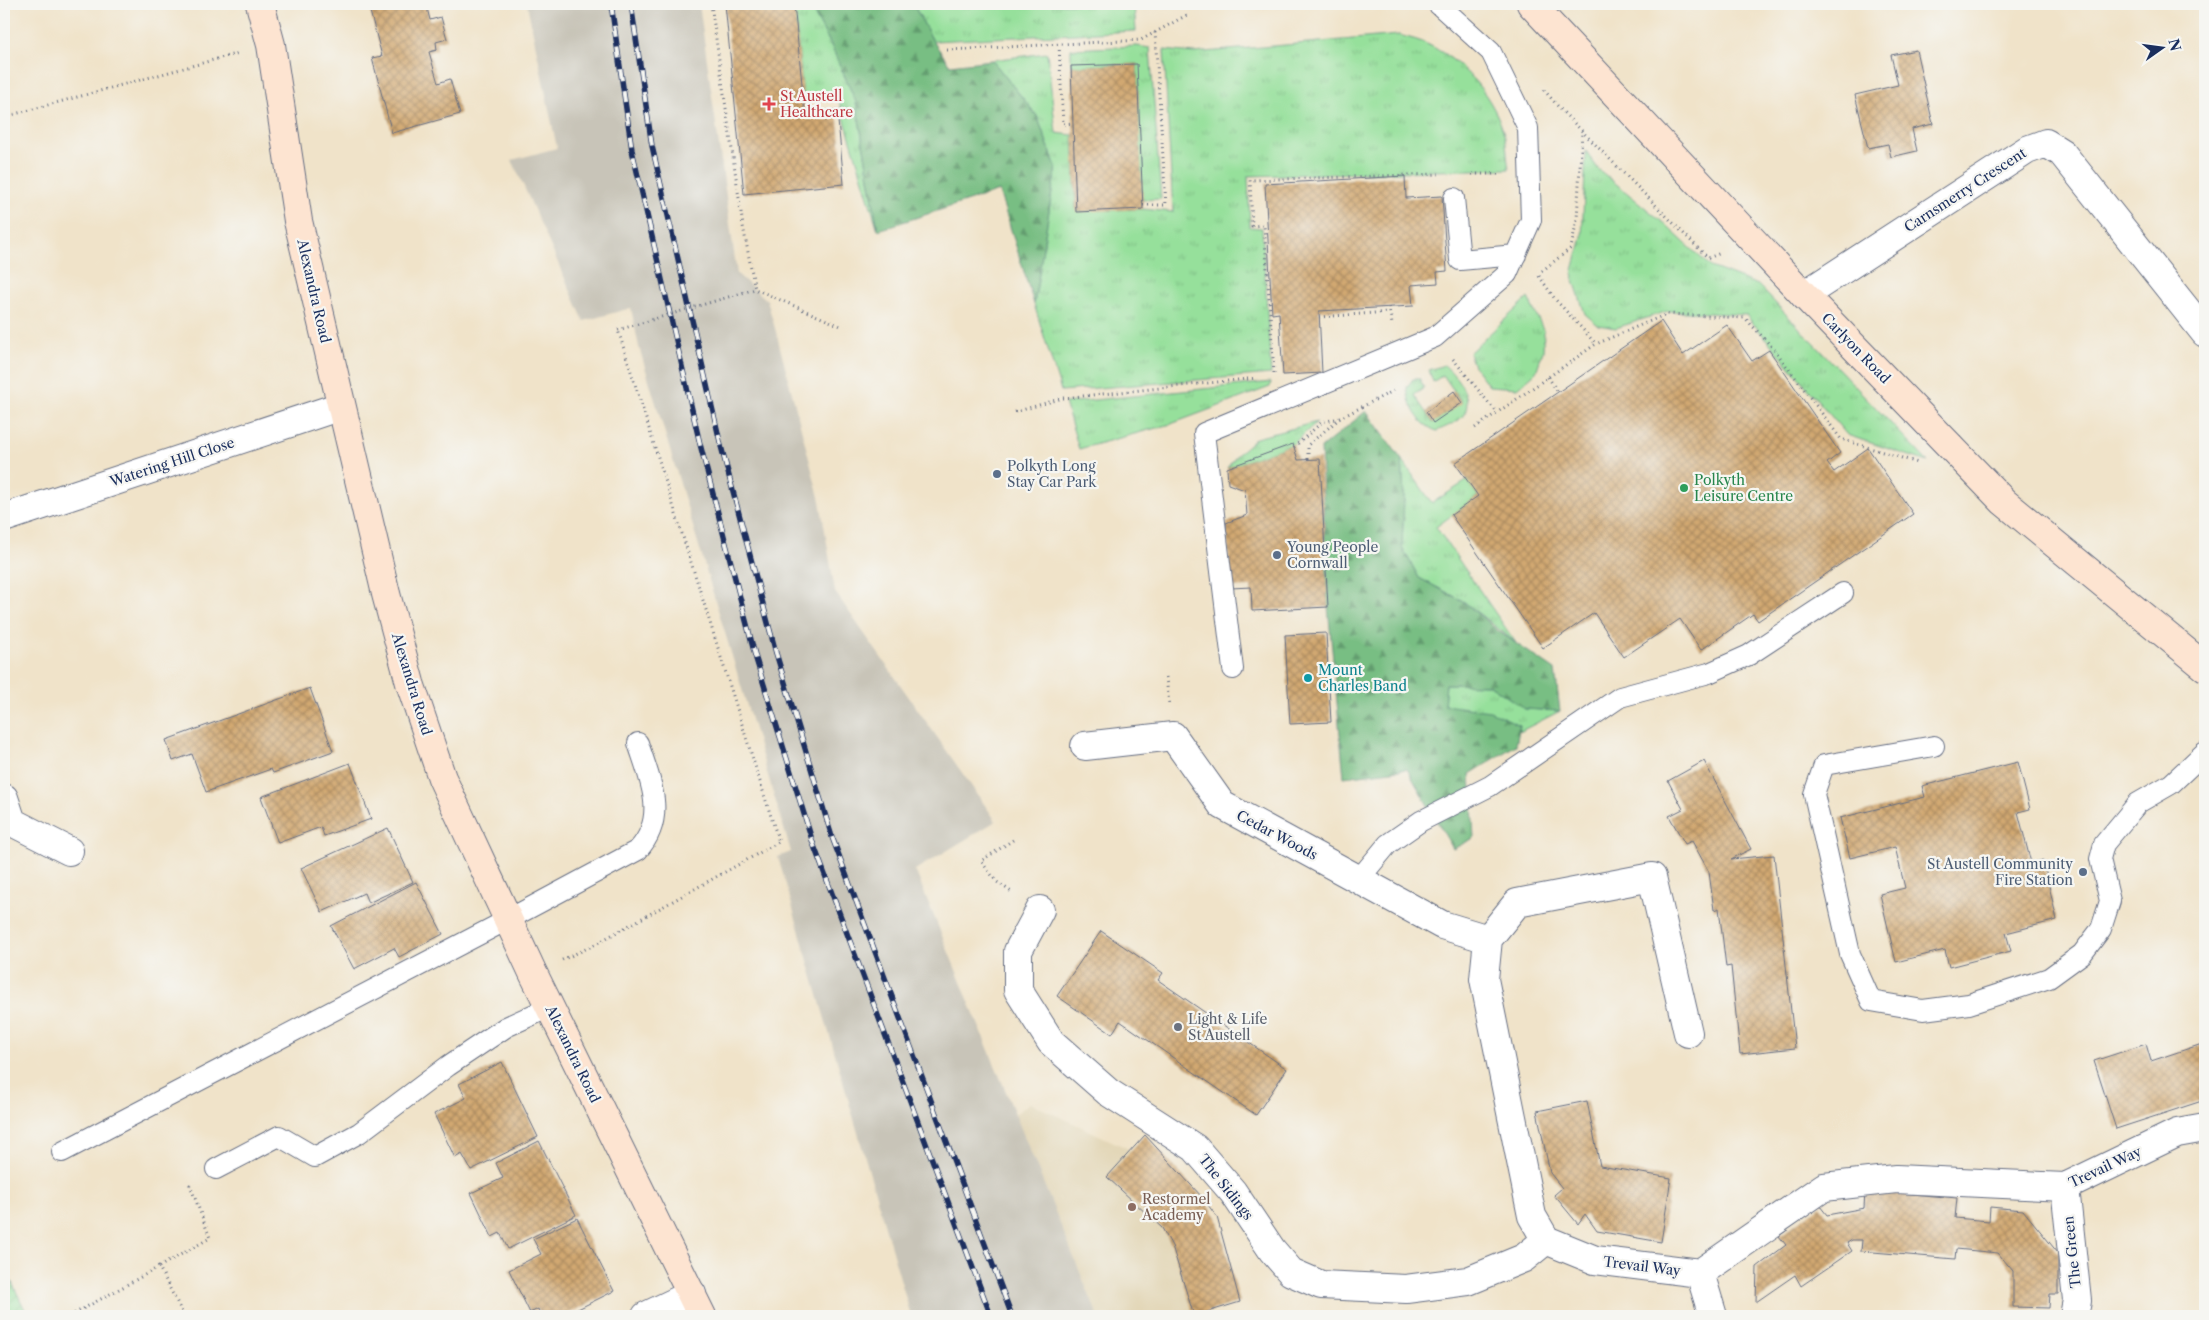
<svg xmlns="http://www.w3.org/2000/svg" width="2209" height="1320" viewBox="0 0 2209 1320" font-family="'Libre Caslon Text',serif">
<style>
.built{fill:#e3d7b8}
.railway{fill:#c8c4b8}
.grass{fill:url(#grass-tufts);stroke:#58887c}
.forest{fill:url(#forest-firs);stroke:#4a7670}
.garden{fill:url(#garden-furrows);stroke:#58887c}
.building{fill:url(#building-cross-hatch)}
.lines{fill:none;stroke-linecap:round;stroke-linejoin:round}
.lane-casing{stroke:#666e83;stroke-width:22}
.street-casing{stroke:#666e83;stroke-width:30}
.secondary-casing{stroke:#666e83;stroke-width:30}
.path{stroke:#666e83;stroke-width:3;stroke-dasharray:1 4;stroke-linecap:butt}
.lane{stroke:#fff;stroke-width:20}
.street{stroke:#fff;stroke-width:28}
.secondary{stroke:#fde4d1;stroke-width:28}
.rail-casing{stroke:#1b2f5e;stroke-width:5.5}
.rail{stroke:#f6f6f2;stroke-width:4;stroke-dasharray:11;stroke-linecap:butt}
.path-bridge{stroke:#666e83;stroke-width:3;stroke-dasharray:1 4;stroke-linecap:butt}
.health-dot{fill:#e0444e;stroke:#f6f6f2;stroke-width:2}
.service-dot{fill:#5c6f8a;stroke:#f6f6f2;stroke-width:2}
.leisure-dot{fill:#2e9e5b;stroke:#f6f6f2;stroke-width:2}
.culture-dot{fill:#0f9aa8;stroke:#f6f6f2;stroke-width:2}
.worship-dot{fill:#6b7280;stroke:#f6f6f2;stroke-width:2}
.education-dot{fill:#8d6e63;stroke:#f6f6f2;stroke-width:2}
.labels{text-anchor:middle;stroke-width:4.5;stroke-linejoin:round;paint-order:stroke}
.health-label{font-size:14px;fill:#be3a42;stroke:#f6f6f2;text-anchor:start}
.street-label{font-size:14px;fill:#1b2f5e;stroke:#f6f6f2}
.service-label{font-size:14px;fill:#4e5e75;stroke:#f6f6f2;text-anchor:start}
.leisure-label{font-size:14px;fill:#27864d;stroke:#f6f6f2;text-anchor:start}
.culture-label{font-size:14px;fill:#0d838f;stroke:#f6f6f2;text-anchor:start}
.worship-label{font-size:14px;fill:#5b616d;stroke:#f6f6f2;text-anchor:start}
.education-label{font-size:14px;fill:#785e54;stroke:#f6f6f2;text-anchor:start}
</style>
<defs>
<pattern id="grass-tufts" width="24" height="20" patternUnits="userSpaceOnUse" patternTransform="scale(1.25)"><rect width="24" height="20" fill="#96e09b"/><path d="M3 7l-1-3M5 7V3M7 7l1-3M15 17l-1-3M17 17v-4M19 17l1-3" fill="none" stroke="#81c088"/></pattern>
<pattern id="forest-firs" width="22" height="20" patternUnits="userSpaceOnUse" patternTransform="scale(1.25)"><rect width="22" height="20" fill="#78be83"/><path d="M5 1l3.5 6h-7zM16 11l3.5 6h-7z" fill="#629b6e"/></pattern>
<pattern id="garden-furrows" width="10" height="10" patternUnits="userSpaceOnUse" patternTransform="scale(1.25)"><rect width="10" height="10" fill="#96e09b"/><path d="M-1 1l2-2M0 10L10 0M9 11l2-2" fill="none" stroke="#81c088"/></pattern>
<pattern id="building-cross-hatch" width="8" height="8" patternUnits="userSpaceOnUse" patternTransform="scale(1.25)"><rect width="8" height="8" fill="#d1a871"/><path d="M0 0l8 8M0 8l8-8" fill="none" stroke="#a98960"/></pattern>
</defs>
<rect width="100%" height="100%" fill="#f6f6f2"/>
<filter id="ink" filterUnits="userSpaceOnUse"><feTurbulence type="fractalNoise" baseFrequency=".02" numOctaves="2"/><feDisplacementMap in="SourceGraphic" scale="10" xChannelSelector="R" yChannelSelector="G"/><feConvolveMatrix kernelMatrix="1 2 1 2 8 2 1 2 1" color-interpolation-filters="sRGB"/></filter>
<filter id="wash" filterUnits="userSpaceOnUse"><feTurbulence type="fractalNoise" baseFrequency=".0096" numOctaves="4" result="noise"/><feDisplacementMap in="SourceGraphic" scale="20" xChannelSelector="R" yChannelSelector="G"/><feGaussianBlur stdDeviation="1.12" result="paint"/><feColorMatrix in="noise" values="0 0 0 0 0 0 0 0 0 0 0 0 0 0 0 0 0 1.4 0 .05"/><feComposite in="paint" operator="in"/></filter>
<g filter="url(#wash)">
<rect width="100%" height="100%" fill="#f0e3c9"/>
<path class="built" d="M1030 1103 1131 1150 1145 1135 1202 1197 1217 1217 1240 1302 1198 1316H1098L1015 1114Z"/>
<path class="railway" d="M527 4H699L737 274 767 300 776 332 820 501 835 592 996 821 915 870 1098 1316H911L778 857 791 852 639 347 631 308 584 321 512 160 557 148Z"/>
<path class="grass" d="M794 4H809L830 43 856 102 878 230 839 101 803 97Z
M913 4H1134L1136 31 933 41Z
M1399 35C1409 38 1420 40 1429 45 1464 62 1496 99 1505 138 1507 148 1507 159 1509 169L1248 176 1250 227 1262 228 1271 374 1061 391 1034 304 1056 167 1037 116 992 60 1047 53 1056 133 1073 135 1076 211 1143 209 1173 212 1164 50 1194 53Z
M1137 46 1150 48 1161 199 1142 200 1137 64 1071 66V49Z
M1586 151 1598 169 1659 219 1711 267 1758 285 1928 462 1847 435 1746 315 1668 311 1616 328 1598 325 1585 314 1572 274 1582 237Z
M1528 298 1544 331 1543 351 1536 372 1518 388 1489 386 1474 366 1469 353Z
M1444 365C1457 376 1476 400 1462 417 1457 423 1445 427 1437 431 1419 425 1408 406 1407 387L1413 379H1420L1424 388 1414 395 1433 423 1462 402 1443 375 1433 382 1429 370Z
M1271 382 1270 387 1171 424 1079 449 1065 403Z
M1317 422 1293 444 1227 468 1238 454 1256 438Z
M1402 460 1432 503 1468 480 1478 496 1436 527 1516 643 1463 601 1419 578 1402 547 1404 497Z
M1446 684 1490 685 1525 709 1560 711 1519 732 1520 725 1444 705Z"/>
<path class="forest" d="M809 4H913L933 41 950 65 992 60 1037 116 1056 167 1034 304 999 191 878 230 856 102 830 43Z
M1366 411 1402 460 1404 497 1402 547 1419 578 1463 601 1498 631 1555 670 1560 711 1525 709 1490 685 1446 684 1444 705 1490 711 1520 725 1516 745 1470 774 1474 838 1453 849 1407 769 1344 777 1328 607 1321 448Z"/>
<path class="garden" d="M4 1266 28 1316H4Z"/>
<g id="blocks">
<path class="building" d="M368 4H426L430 20 441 17 447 39 436 42 437 50 429 52 438 83 450 79 460 114 392 133 372 58 382 56Z
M725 4H794L805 114 837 110 844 184 744 194Z
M1916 50 1933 124 1912 129 1917 151 1891 157 1888 144 1868 148 1855 95 1898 85 1891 55Z
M1137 64 1143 209 1076 212 1071 66Z
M1405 176 1406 198 1442 196 1447 271 1437 272 1438 283 1411 285 1413 306 1319 311 1322 373 1283 375 1279 313 1272 314 1265 184Z
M1661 321 1683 355 1727 325 1752 361 1769 350 1840 453 1827 463 1834 472 1868 448 1913 514 1758 621 1753 614 1701 650 1680 619 1624 657 1594 613 1543 648 1451 515 1478 496 1455 463Z
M1454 391 1462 403 1433 423 1426 412Z
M1293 444 1298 460 1320 459 1328 607 1252 611 1251 587 1231 588 1226 523 1247 515 1245 490 1228 484 1227 468Z
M1326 633 1331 722 1290 724 1285 635Z
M310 688 333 751 273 773 271 769 206 792 192 754 173 761 166 740Z
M1704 761 1751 849 1731 859 1774 855 1795 1048 1740 1054 1731 966 1726 967 1719 908 1714 910 1709 872 1692 841 1685 844 1669 816 1683 809 1668 781Z
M2018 762 2030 809 2018 812 2031 863 2043 860 2057 920 2006 933 2011 951 1949 967 1945 950 1896 962 1880 894 1905 888 1895 847 1850 858 1840 818 1925 797 1922 786Z
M350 763 371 819 324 836 321 827 278 843 261 797Z
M388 828 413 882 368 903 364 893 322 912 301 868Z
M416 882 443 934 399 957 394 948 354 969 331 926Z
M1101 931 1163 973 1158 980 1287 1069 1256 1115 1120 1021 1112 1034 1057 996Z
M2205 1043V1100L2116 1129 2094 1061 2146 1044 2151 1061Z
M502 1062 538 1137 471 1170 462 1154 455 1158 434 1114 466 1098 459 1084Z
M1587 1101 1600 1166 1671 1178 1661 1242 1597 1231 1585 1214 1578 1224 1554 1195 1562 1188 1550 1173 1537 1111Z
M1145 1135 1202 1197 1217 1217 1240 1302 1194 1316 1172 1246 1162 1228 1107 1177Z
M539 1141 576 1215 508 1249 500 1233 492 1237 471 1193 503 1178 496 1163Z
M1865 1190 1957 1198 1955 1218 1989 1221 1990 1207 2023 1210 2058 1253V1294H2050L2049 1308 2013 1307V1271L1998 1253 1956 1249 1955 1259 1861 1251 1862 1240H1852L1847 1243 1852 1251 1801 1286 1795 1275 1756 1302 1757 1267 1786 1245 1779 1236 1820 1206 1827 1215 1864 1208Z
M577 1218 614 1291 564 1316H541L538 1309 530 1313 509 1270 541 1254 533 1239Z"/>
</g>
</g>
<g filter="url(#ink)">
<use href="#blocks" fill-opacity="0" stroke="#666e83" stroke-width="1"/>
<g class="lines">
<defs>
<path id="lane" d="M1454 198 1460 260 1516 255
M1233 669 1204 433 1435 337 1507 274 1531 220 1528 128 1491 52 1438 4
M1934 746 1824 765 1814 794 1850 954 1871 1001 1923 1010 1969 1004 2049 978 2082 954 2101 929 2110 901 2100 859 2104 844 2138 803 2171 784 2205 752
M1359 879 1388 844 1421 821 1490 786 1620 697 1709 673 1749 655 1843 593
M62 1152 509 919 638 850C668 817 650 780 638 743
M216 1169 279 1136 315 1157 359 1133 448 1066 506 1027 550 1007"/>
<path id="street" d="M1804 295 2027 150 2046 143 2062 153 2205 333
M4 518 341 406
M1085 746 1173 736 1222 805 1442 925 1488 939
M4 798 12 822 69 851
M1040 910 1018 951V990L1051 1042 1108 1092 1195 1148 1233 1192 1272 1250 1291 1272 1321 1285 1406 1289 1468 1281 1524 1258 1546 1240
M1688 1033 1652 877 1517 903 1488 939 1484 979 1532 1216 1546 1240 1595 1260 1700 1273 1824 1187 1896 1179 2065 1187 2177 1133 2205 1128
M2065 1187 2077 1300 2074 1316
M1700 1273 1713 1316
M646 1316 692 1294"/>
<path id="secondary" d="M260 4 271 45 298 221 386 594 410 683 442 778 533 973 702 1316
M1531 4 1804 295 2004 502 2205 667"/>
</defs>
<use href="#lane" class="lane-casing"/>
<use href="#street" class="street-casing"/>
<use href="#secondary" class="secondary-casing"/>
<path class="path" d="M711 4 743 226 755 289 843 327
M1059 45 1063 124 1073 123
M947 50 1141 40 1187 15
M1544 90 1562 111 1708 258 1721 253
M4 117 239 53
M1472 174H1501
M1143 205H1166L1155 32
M1542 271 1571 248 1577 219 1582 132
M1539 276 1555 299 1596 344
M1389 307 1392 324
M1319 317 1389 312
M1453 359 1497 413
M1274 373 1264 225 1252 226 1250 180 1439 174
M1548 377 1558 392
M1015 412 1063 398 1257 378
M1475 428 1596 344 1667 314 1745 318 1774 349 1841 439 1918 463
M1294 447 1322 422 1340 418
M1308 459V445L1340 418 1393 391
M1166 677 1169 704
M1013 840 981 861 997 882 1013 893
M562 960 592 946 779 842 618 330
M70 1316 159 1267
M184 1316 159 1267 210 1238 190 1185 192 1184"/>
<use href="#lane" class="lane"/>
<use href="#street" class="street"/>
<use href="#secondary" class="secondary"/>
<defs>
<path id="rail" d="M611 4 632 150 700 444 756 659 813 843 991 1316
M631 4 652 146 721 446 776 653 832 837 1012 1316"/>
</defs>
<use href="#rail" class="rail-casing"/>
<use href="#rail" class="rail"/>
<path class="path-bridge" d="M618 330 755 289"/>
</g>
</g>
<path class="health-dot" d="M766.5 96.5h5v5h5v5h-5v5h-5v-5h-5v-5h5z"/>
<g class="service-dot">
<circle cx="997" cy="474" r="5"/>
<circle cx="1277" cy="555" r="5"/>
<circle cx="2083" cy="872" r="5"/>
</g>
<circle class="leisure-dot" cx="1684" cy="488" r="5"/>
<circle class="culture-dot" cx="1308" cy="678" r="5"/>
<circle class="worship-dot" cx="1178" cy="1027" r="5"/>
<circle class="education-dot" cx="1132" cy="1207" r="5"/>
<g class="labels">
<g class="health-label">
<text x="780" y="101">St Austell<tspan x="780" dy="16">Healthcare</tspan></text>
</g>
<g class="street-label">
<text transform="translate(1965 190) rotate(-33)" y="5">Carnsmerry Crescent</text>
<text transform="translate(314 291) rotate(77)" y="5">Alexandra Road</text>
<text transform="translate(1856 348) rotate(46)" y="5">Carlyon Road</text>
<text transform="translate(172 462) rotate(-18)" y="5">Watering Hill Close</text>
<text transform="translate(412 684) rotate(73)" y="5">Alexandra Road</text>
<text transform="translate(1277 835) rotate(28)" y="5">Cedar Woods</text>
<text transform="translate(573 1054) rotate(64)" y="5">Alexandra Road</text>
<text transform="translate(2105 1167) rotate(-25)" y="5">Trevail Way</text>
<text transform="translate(1226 1187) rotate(52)" y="5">The Sidings</text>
<text transform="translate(2072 1252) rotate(-96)" y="5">The Green</text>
<text transform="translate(1642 1266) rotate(7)" y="5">Trevail Way</text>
</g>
<g class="service-label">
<text x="1007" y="471">Polkyth Long<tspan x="1007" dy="16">Stay Car Park</tspan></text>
<text x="1287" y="552">Young People<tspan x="1287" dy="16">Cornwall</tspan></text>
<text x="2073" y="869" text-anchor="end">St Austell Community<tspan x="2073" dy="16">Fire Station</tspan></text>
</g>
<g class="leisure-label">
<text x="1694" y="485">Polkyth<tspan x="1694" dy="16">Leisure Centre</tspan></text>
</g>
<g class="culture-label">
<text x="1318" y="675">Mount<tspan x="1318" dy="16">Charles Band</tspan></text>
</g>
<g class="worship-label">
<text x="1188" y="1024">Light &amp; Life<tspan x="1188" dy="16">St Austell</tspan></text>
</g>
<g class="education-label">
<text x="1142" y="1204">Restormel<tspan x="1142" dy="16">Academy</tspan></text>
</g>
</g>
<rect width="2209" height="1320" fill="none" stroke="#f6f6f2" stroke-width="20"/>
<g transform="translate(2162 48) rotate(76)" stroke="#f6f6f2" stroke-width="4" paint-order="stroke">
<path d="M0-4L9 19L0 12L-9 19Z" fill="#1b2f5e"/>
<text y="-8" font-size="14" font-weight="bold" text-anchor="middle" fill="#1b2f5e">N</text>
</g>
</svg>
